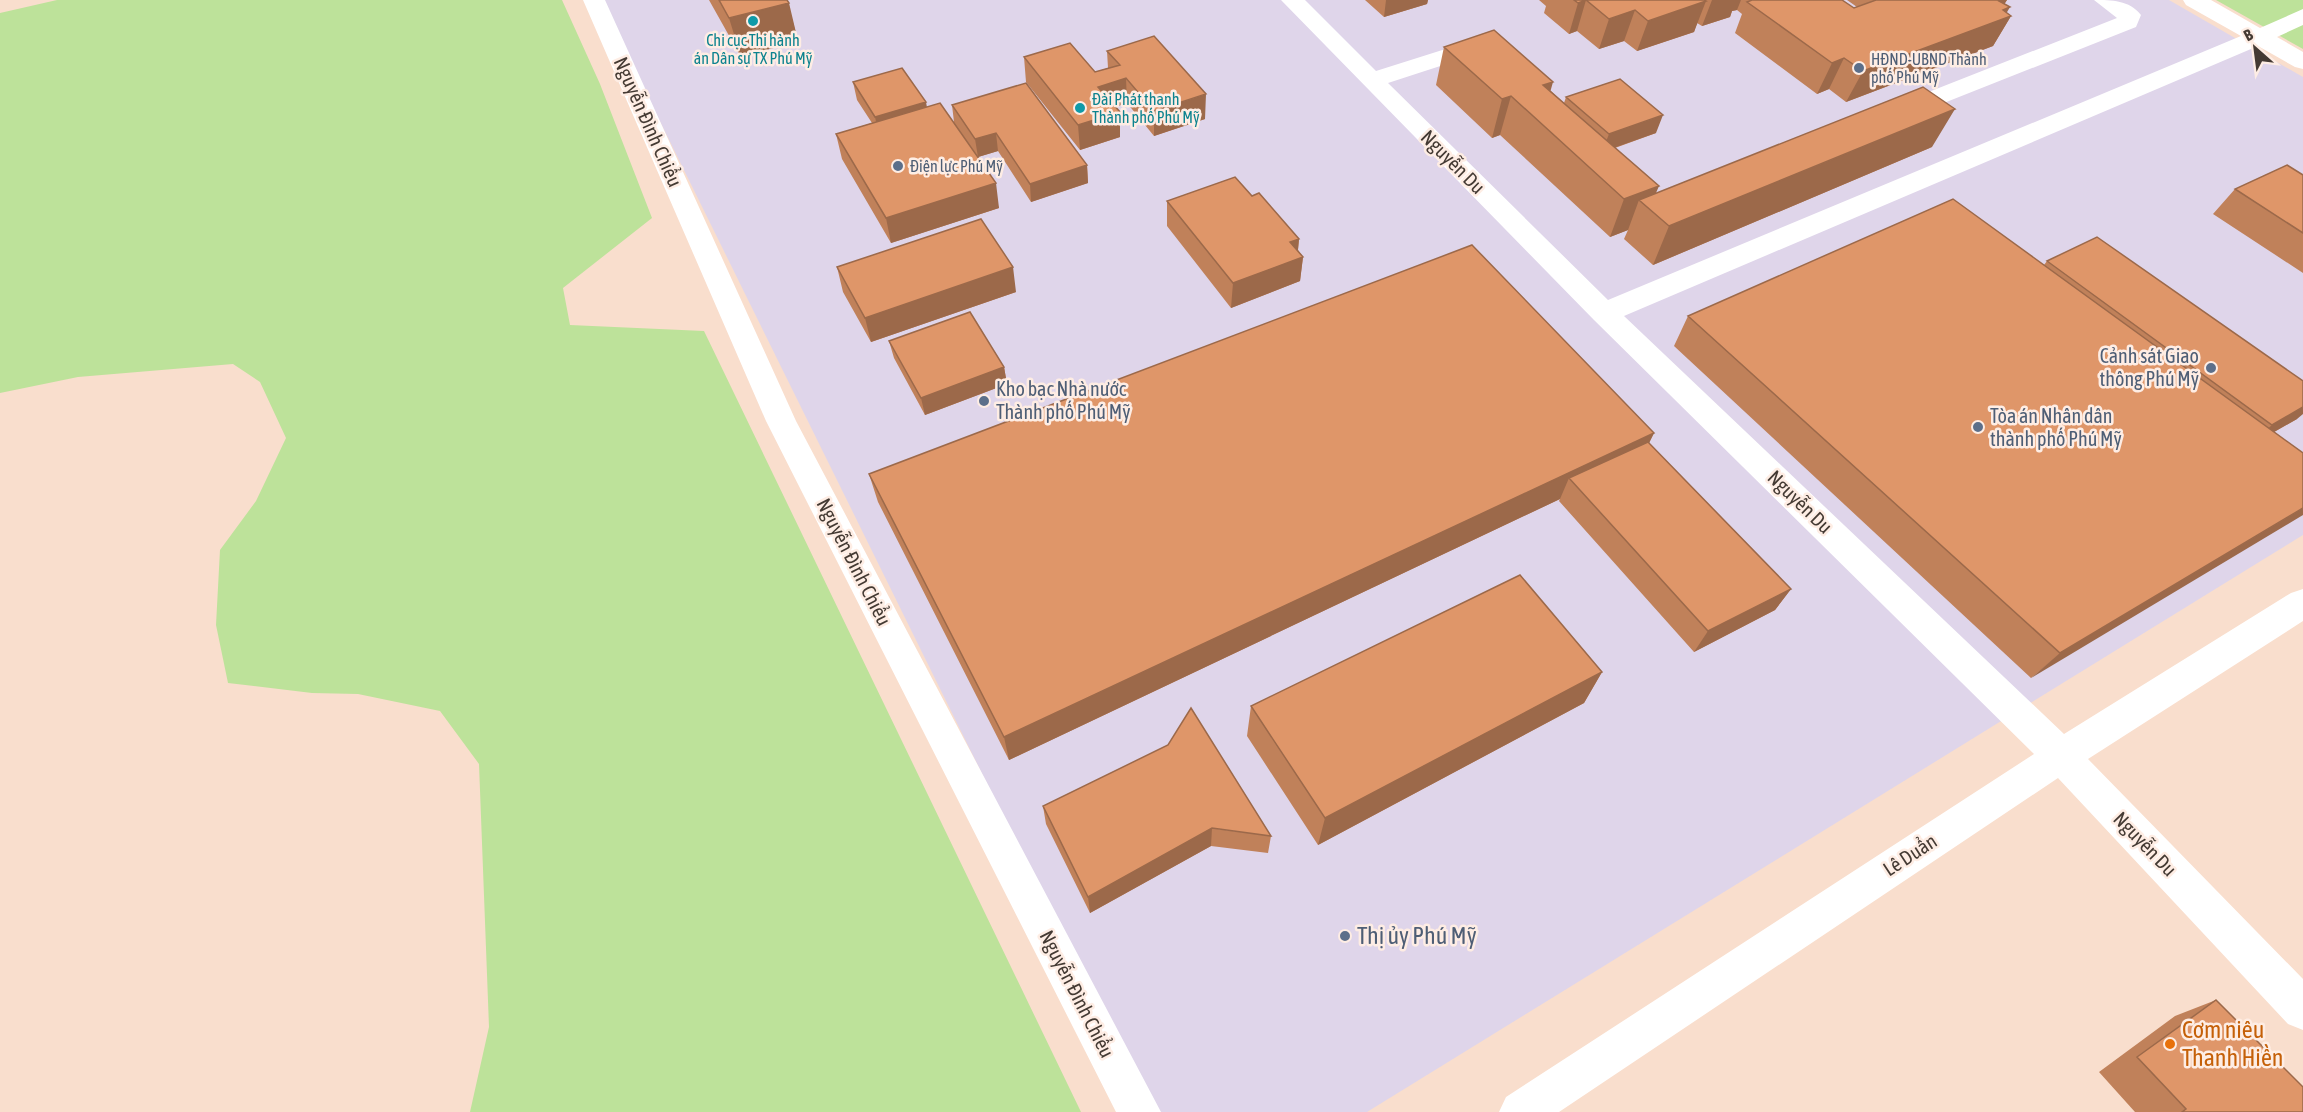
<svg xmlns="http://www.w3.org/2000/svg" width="2303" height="1112" viewBox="0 0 2303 1112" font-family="'Asap Condensed',sans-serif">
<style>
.commercial{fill:#dfd5ea}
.green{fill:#bde29a}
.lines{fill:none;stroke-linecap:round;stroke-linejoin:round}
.minor{fill:#fff;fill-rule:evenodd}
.wall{fill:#c0815a}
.shaded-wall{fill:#9c694a}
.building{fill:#df9669;stroke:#9c694a;stroke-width:1.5}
.culture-dot{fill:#0f9aa8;stroke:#feede4;stroke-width:2}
.service-dot{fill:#5c6f8a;stroke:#feede4;stroke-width:2}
.food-dot{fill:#e8710a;stroke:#feede4;stroke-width:2}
.labels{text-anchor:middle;stroke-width:5;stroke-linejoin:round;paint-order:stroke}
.far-culture-label{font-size:16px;fill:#0d838f;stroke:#feede4}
.far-service-label{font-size:16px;fill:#4e5e75;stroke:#feede4;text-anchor:start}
.street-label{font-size:20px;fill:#443a33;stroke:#feede4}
.service-label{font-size:20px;fill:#4e5e75;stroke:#feede4;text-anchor:start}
.near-service-label{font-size:24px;fill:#4e5e75;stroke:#feede4;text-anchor:start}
.near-food-label{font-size:24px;fill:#c56008;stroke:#feede4;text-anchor:start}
</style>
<rect width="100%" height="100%" fill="#f9decd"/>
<path class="commercial" d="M600 0H2169L2303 77V535L1367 1112H1149Z"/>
<path class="green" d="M57 0H562L600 84 652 218 563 288 570 325 704 331 1081 1112H470L489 1027 479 764 440 711 358 694 312 693 228 683 216 625 220 550 256 501 286 438 260 382 233 364 78 377 0 393V13Z
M2216 0H2303V49Z"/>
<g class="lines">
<path class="minor" d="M583 0H605L796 421 1161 1112H1116L766 421Z
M1281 0H1305L1376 71 1455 46 1463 44 1471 46 1475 51 1471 56 1388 83 1608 300 2241 36 2186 5 2183 0H2211L2260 28 2303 9V25L2277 37 2303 52V69L2295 67 2258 46 1624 316 2064 734 2291 593 2303 589V621L2088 759 2303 979V1030L2288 1024 2058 778 1559 1112H1499L1506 1097 2034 754 1594 320Z
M2094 0C2112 0 2129 0 2141 15L2136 27 1906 118 1897 121 1888 118 1885 113 1888 108 2117 18Z"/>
</g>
<path class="wall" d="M709 0H787L798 41 741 57Z
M1365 0H1428L1427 4 1384 17Z
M1539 0H1842L1854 8 1857 7 1847 0H2007L2004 4 2007 13 2011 16 1993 46 1846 102 1829 89 1817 94 1735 33 1742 14 1737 10 1732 11 1730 17 1702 26 1697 23 1694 32 1637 51 1624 41 1599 49 1577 31 1569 34 1544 13 1546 6Z
M1444 47 1551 91 1564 103 1566 97 1656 133 1615 148 1655 194 1932 147 1653 265 1624 239 1628 230 1610 237 1500 135 1492 138 1436 85Z
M1107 51 1205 119 1154 136 1127 103 1115 107 1120 112V137L1080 150 1026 82 1024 57 1095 72 1108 68Z
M853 82 927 107 954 122 952 105 1087 165 1088 183 1031 202 998 151 978 157 999 208 891 243 842 159 836 134 872 123 857 100Z
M2303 175V273L2213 214 2235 189Z
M1252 196 1299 239 1298 250 1303 257 1300 281 1231 308 1167 226V201Z
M2047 261 2297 419 2274 432 2303 453 2031 678 1674 346 1688 316 2044 265Z
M837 267 1016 292 871 342 843 292Z
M889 341 1004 367 1007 384 925 415 894 358Z
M1654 433 1649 443 1791 589 1775 610 1694 652 1559 501 1560 499 1009 760 878 502 869 474Z
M1602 672 1584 703 1318 845 1247 736 1251 706Z
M1043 806 1271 836 1268 853 1211 846 1090 913 1046 824Z
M2216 1000 2303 1112H2135L2099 1072 2175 1016Z"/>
<path class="shaded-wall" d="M1386 0H1428L1427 4 1384 17Z
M1586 0 1577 31 1569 34 1578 3Z
M1712 0H1741L1737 10 1732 11 1730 17 1702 26Z
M2001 0H2007L1993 22 2003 10 2010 7 2003 19 2011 16 1993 46 1846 102 1863 71Z
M1706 1 1694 32 1637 51 1648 21Z
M789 3 798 41 741 57 729 18Z
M1635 10 1624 41 1599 49 1609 19Z
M1844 58 1829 89 1817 94 1832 63Z
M1126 78 1127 103 1099 112 1098 87Z
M1553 82 1542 121 1543 85Z
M1206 94 1205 119 1154 136V111Z
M1511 96 1500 135 1492 138 1502 99Z
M926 102 929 119 879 135 875 117Z
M1955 109 1932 147 1653 265 1669 226Z
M1120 112V137L1080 150 1078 125Z
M1663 115 1656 133 1602 152 1609 134Z
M996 133 998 151 978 157 975 139Z
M1087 165 1088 183 1031 202 1030 184Z
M996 183 999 208 891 243 886 218Z
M1659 186 1649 209 1639 200 1628 230 1610 237 1624 199Z
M1299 239 1297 259 1303 257 1300 281 1231 308 1233 283 1290 242Z
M1013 267 1016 292 871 342 865 318Z
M1004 367 1007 384 925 415 921 398Z
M2303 407V414L2297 419 2246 448 2272 425Z
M1654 433 1640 461 1569 478 1560 499 1009 760 1004 737Z
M2303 508V515L2031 678 2060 653Z
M1791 589 1775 610 1694 652 1708 631Z
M1602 672 1584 703 1318 845 1325 818Z
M1212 828 1211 846 1090 913 1088 897Z"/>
<path class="building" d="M719 0H787L789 3 729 18Z
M1574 0H1704L1706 1 1648 21 1635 10 1609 19 1586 0 1578 3Z
M1752 0H1842L1854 8 1876 0H2001L1999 1 2010 7 2003 10 2011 16 1863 71 1844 58 1832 63 1747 2Z
M1494 30 1553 82 1543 85 1659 186 1624 199 1511 96 1502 99 1444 47Z
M1154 36 1206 94 1154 111 1126 78 1098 87 1120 112 1078 125 1024 57 1070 43 1095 72 1120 65 1107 51Z
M902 68 926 102 875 117 853 82Z
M1620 79 1663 115 1609 134 1566 97Z
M1026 83 1087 165 1030 184 996 133 975 139 952 105Z
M1923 87 1955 109 1669 226 1639 200Z
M940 103 996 183 886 218 836 134Z
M2287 165 2303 175V233L2235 189Z
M1235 177 1252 196 1259 193 1299 239 1290 242 1303 257 1233 283 1167 201Z
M1953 199 2303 453V508L2060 653 1688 316Z
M981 219 1013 267 865 318 837 267Z
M2097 237 2303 381V407L2272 425 2047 261Z
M1472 245 1654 433 1004 737 869 474Z
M970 312 1004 367 921 398 889 341Z
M1648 442 1791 589 1708 631 1569 478Z
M1520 575 1602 672 1325 818 1251 706Z
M1191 708 1271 836 1212 828 1088 897 1043 806 1168 745Z
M2216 1000 2303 1087V1112H2182L2186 1109 2137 1057Z"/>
<g class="culture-dot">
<circle cx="753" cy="21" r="6"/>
<circle cx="1080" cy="108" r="6"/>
</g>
<g class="service-dot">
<circle cx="1859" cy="68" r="6"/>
<circle cx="898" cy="166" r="6"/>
<circle cx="2211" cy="368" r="6"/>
<circle cx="984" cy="401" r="6"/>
<circle cx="1978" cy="427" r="6"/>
<circle cx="1345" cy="936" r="6"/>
</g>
<circle class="food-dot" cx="2170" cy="1044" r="6"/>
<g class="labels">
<g class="far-culture-label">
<text x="753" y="46">Chi cục Thi hành<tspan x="753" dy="18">án Dân sự TX Phú Mỹ</tspan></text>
<text x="1092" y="105" text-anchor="start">Đài Phát thanh<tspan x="1092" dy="18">Thành phố Phú Mỹ</tspan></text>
</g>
<g class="far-service-label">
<text x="1871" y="65">HĐND-UBND Thành<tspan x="1871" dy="18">phố Phú Mỹ</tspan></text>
<text x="910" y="172">Điện lực Phú Mỹ</text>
</g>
<g class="street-label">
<text transform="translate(648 122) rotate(66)" y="7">Nguyễn Đình Chiểu</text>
<text transform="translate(1453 162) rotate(45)" y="7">Nguyễn Du</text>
<text transform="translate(1800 502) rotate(44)" y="7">Nguyễn Du</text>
<text transform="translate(854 562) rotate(63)" y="7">Nguyễn Đình Chiểu</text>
<text transform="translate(2145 844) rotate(46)" y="7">Nguyễn Du</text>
<text transform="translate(1910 855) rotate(-33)" y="7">Lê Duẩn</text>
<text transform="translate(1077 994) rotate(63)" y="7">Nguyễn Đình Chiểu</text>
</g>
<g class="service-label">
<text x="2199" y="363" text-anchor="end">Cảnh sát Giao<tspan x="2199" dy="23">thông Phú Mỹ</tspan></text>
<text x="996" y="396">Kho bạc Nhà nước<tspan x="996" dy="23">Thành phố Phú Mỹ</tspan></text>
<text x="1990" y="423">Tòa án Nhân dân<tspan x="1990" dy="23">thành phố Phú Mỹ</tspan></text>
</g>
<g class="near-service-label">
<text x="1357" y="944">Thị ủy Phú Mỹ</text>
</g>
<g class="near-food-label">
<text x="2182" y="1038">Cơm niêu<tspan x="2182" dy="28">Thanh Hiền</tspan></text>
</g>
</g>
<g transform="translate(2255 48) rotate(332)" stroke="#feede4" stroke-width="4.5" paint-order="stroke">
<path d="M0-4.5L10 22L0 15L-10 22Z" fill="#443a33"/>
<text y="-9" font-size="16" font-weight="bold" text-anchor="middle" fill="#443a33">B</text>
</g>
</svg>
